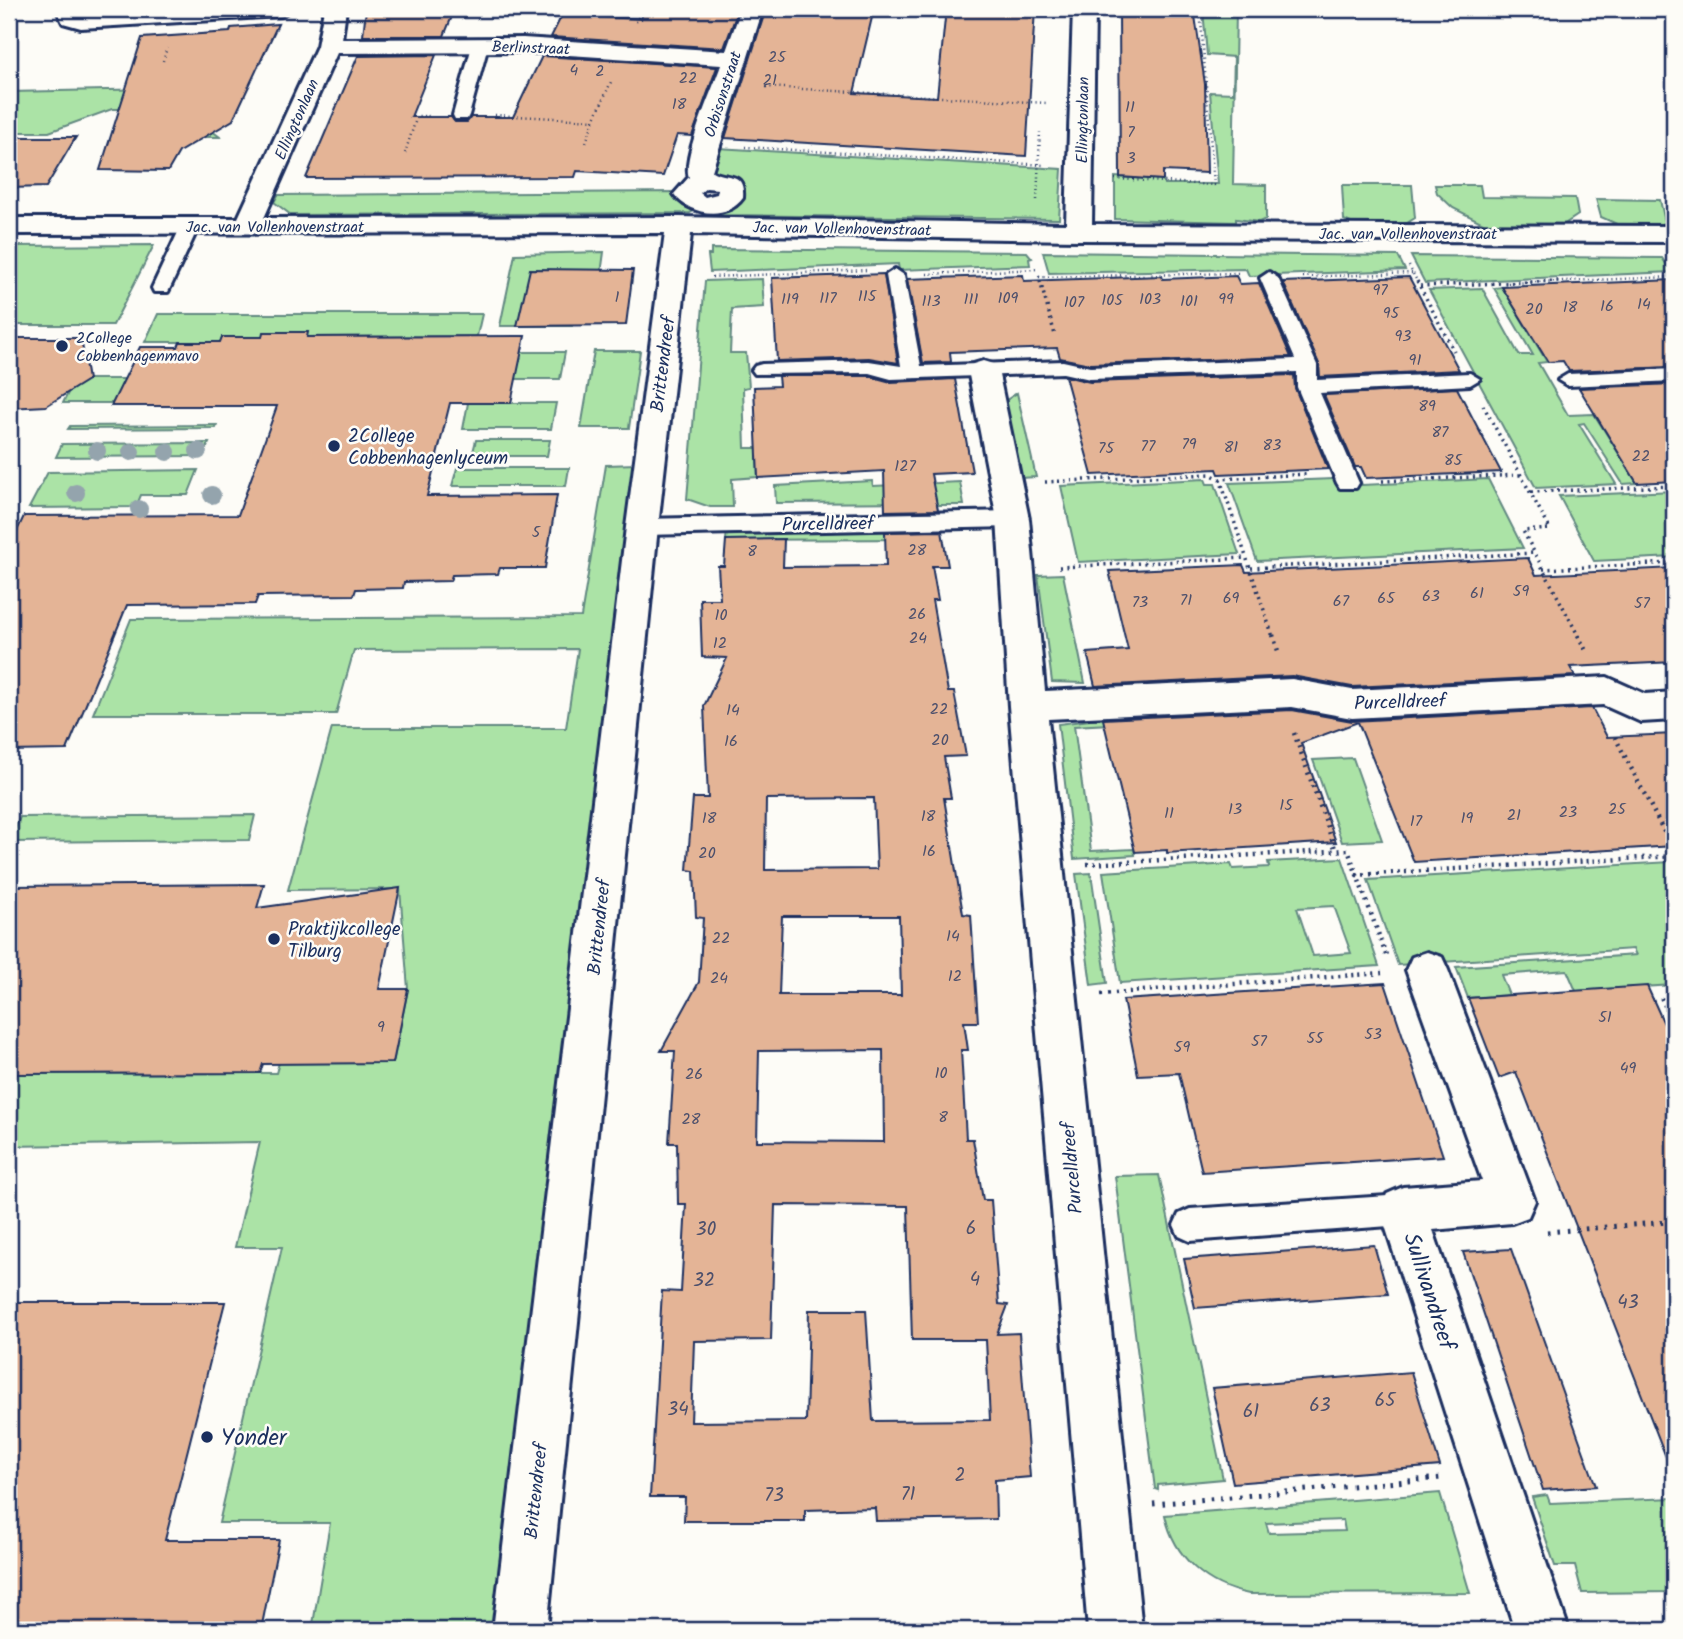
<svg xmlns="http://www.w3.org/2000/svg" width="1683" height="1639" viewBox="0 0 1683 1639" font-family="Kalam,sans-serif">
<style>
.green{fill:#abe3a6;stroke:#638982;stroke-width:2;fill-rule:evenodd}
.building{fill:#e4b496;stroke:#1b2f5e;stroke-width:2;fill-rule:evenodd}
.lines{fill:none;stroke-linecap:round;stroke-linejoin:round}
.service-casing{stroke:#1b2f5e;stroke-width:6}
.minor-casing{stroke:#1b2f5e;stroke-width:6}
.path-far3{stroke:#1b2f5e;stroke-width:2.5;stroke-dasharray:1 3.5;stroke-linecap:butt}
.path-far2{stroke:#1b2f5e;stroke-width:3.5;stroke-dasharray:2 4.5;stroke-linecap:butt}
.path-far1{stroke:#1b2f5e;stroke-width:4.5;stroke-dasharray:2 5;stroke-linecap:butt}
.path{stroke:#1b2f5e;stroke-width:5;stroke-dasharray:2.5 7;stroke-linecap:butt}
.service{fill:#fdfcf7;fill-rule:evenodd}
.minor{fill:#fdfcf7;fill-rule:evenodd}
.tree{fill:#94a4ad}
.poi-dot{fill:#1b2f5e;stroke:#fdfcf7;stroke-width:2.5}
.labels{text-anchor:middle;stroke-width:5;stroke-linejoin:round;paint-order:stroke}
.far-street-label{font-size:16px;fill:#1b2f5e;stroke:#fdfcf7}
.number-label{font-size:16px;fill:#4d506c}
.far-poi-label{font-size:16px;fill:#1b2f5e;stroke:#fdfcf7;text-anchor:start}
.street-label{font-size:19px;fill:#1b2f5e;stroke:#fdfcf7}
.poi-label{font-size:19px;fill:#1b2f5e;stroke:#fdfcf7;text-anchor:start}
.near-number-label{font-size:19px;fill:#4d506c}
.near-street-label{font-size:23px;fill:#1b2f5e;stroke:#fdfcf7}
.near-poi-label{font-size:23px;fill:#1b2f5e;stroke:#fdfcf7;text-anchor:start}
</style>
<rect width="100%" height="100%" fill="#fdfcf7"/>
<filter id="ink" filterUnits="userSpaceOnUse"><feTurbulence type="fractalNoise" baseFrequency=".0143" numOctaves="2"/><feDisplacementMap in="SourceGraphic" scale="14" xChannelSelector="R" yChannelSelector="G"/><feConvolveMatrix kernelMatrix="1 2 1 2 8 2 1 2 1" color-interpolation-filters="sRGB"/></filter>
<g filter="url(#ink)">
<path class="green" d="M1203 9H1236L1233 184 1266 185V219L1259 222 1236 219V222L1115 219V177L1163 180 1164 184H1218L1210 92 1233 93 1234 57 1207 55Z
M156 89 220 137H183L150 109H112L49 132H9V92Z
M717 148 1062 169 1059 219 722 215 723 209 743 199 745 190 739 184 716 175 712 167Z
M1342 185H1412L1415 218 1407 223H1351L1344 220Z
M1435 185H1480L1482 197 1575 198 1578 215 1563 225 1485 224 1453 208 1437 193Z
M681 192 697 209 690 213 291 215 274 202 278 195Z
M1596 199 1660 200 1665 222 1661 226 1619 225 1601 217Z
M154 245 113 325H9V246Z
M711 249 1027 252 1032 258 1029 259 1030 265 899 270 898 264 710 272 708 255H711Z
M604 252 597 303H576L572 326H500L515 254Z
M1043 252 1398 256 1405 270 1249 276 1246 269 1049 273Z
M1411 256 1662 258 1672 272 1425 283Z
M762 279 764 307 732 309 730 353H746L749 387 743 388 745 448H757L758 477 732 479 733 507H710L687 499 705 281Z
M1502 287 1547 362 1538 363 1568 415 1594 414 1637 483 1623 484 1584 423 1579 424 1616 484 1536 488 1429 290 1482 288 1519 355H1533L1494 288Z
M158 314H482L477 336 306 337V332H264L262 337H222L220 342H145Z
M594 351H640L629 428H581Z
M521 352H565L560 379H515Z
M75 379H125L113 403H63Z
M1017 393 1036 477 1020 478 1005 408 1008 399Z
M468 403H556L551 429H463Z
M217 425 216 428 68 429 70 426Z
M476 440H550L547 456H472Z
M209 443 203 456 56 457 62 444Z
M636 464 499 1630H312L330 1523H219L282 1247H235L260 1142 9 1146V1074L276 1073 279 1063H393L408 989 400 889 288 890 332 728H566L578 649 354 650 336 714H93L131 619 581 617 606 465Z
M457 468H569L566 486H452Z
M198 470 188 495H141L136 507 29 508 48 472Z
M1359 478 1362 485 1488 479 1523 548 1257 561 1229 483Z
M1205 479 1207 484H1215L1239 554 1078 562 1061 486Z
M872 481 873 486 960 482 964 505H930L929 502 776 503 775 486Z
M1674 491V557L1594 561 1559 496Z
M941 530 942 539 726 540 727 531Z
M1063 574 1085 683 1052 682 1038 575Z
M1106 718 1109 724 1074 726 1091 851 1134 849 1135 855 1074 859 1058 724Z
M1353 758 1382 840 1342 842 1313 760Z
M255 815 249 840 10 842 20 817Z
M1342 858 1379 966 1120 983 1103 872 1231 864 1233 869 1269 867 1268 862ZM1334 906 1351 953 1313 956 1297 908Z
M1670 862 1674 870V985L1576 991 1567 970 1501 975 1509 995 1468 998 1456 967 1636 955 1633 949 1398 965 1368 880Z
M1091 873 1107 983 1091 985 1076 874Z
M1159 1175 1223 1479 1158 1485V1490L1155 1489 1115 1176Z
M1440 1493 1470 1593 1249 1594C1207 1586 1174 1558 1165 1515ZM1343 1520 1345 1531 1269 1533 1266 1523Z
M1547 1495 1550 1503 1674 1498V1592L1582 1593 1575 1566H1555L1532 1497Z"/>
<path class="building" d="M366 9H455L444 36H363Z
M683 9 738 10 724 48 551 37 562 15 641 19 644 10 682 13Z
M784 9H874L854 93 937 97 946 9H1035L1026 156 725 138 765 12 782 13Z
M1119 9H1194L1205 84 1207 173 1163 171V180L1120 177Z
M278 24 233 120 179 152 168 171 100 170 142 38 230 32 231 28Z
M436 55 411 117H451L455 122H467L471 117H513L542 56 717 67 692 136 677 135 663 176 577 171 575 177 306 178 358 56Z
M9 137H76L46 187 9 188Z
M530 269 633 270 626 325 517 326Z
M884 274 898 363 869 358 777 361 772 278Z
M1023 275 1024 281 1162 276 1163 279 1236 276 1240 284 1259 283 1291 357 1090 364 1060 358 1057 348 950 352 951 362 923 363 907 279Z
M1409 277 1459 370 1320 377 1319 364 1283 282Z
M1674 280V367L1569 371 1563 361 1548 362 1502 287Z
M263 332H308L307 337 525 336 511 403H450L427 496 557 495 545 568H500L498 574 452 575 450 581 404 582 403 588 356 589 354 595 258 596 255 604 127 605 67 750 9 751V548L24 516 238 515 277 406H111L140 347H178L180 342H220L222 337H262Z
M9 338H81L88 380 46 406 9 408Z
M1294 375 1295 388 1328 469 1219 474 1217 469 1092 475 1065 376 1090 382Z
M778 376H869L891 382 955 379 972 472 931 474 938 510 885 511 884 471 758 478 754 387 779 386Z
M1674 384V481L1637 483 1579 388Z
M1457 388 1501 472 1366 478 1361 467H1355L1324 395Z
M942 531 948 566H932L938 600H932L948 692H954L966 756 944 757 951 798H944L963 914 971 915 978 1022H964L968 1050H961L966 1139H973L983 1200H991L999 1304 1008 1305 997 1334 1019 1333 1030 1477 995 1480 996 1519 876 1521 875 1508 805 1510V1521H684L685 1497H650L662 1291 681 1292 686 1204H678L677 1143H669L675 1051H661L699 982 703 918 696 917 694 871 687 870 693 798H708L704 706 727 658 702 657 700 599H720L718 566H724L726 540 784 539 783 567 886 566 885 532ZM874 798 877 869 765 870 766 799ZM782 916H899L901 995H779ZM883 1050 884 1142 757 1141 759 1051ZM775 1205 908 1206 912 1340H986L990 1420 873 1421 866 1310H809L806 1421 691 1422 694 1341 771 1340Z
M1528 558 1536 575 1674 568V662L1570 667 1575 676 1352 687 1292 676 1095 686 1087 653 1128 650 1109 571 1243 565 1246 572Z
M1592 708 1607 737 1674 734V846L1414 862 1358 722 1301 743 1336 842 1167 853V850L1135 852 1103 719 1292 710 1352 721Z
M264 884 257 908 400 888 379 989H408L393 1063 263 1064 260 1073 9 1074V886Z
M1385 983 1443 1156 1202 1172 1179 1073 1138 1075 1123 1000Z
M1647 986 1674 1046V1470H1671L1516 1072 1499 1078 1468 998Z
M1374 1245 1388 1294 1195 1308 1184 1259Z
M1511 1249 1560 1386 1596 1486 1543 1490 1463 1252Z
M9 1302H225L165 1540H279L261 1630H9Z
M1411 1372 1440 1466 1233 1483 1212 1388Z"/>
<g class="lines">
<defs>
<path id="service" d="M480 41 488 46 469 115 467 119H455L453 115 472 46Z
M190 221 199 226 170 288 168 292H154L152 288 181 226Z
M895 269 904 275 921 366 1063 361 1090 367 1295 359 1260 278 1269 272 1278 278 1317 365V380L1470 373 1480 379 1470 385 1320 393 1359 483 1356 488H1340L1337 483 1297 387V372L1090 379 1063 373 891 379 869 373 755 374 752 370 755 366 762 364 869 361 901 366 886 275Z
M1674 369V381L1568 386 1558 380 1568 374Z
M1013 511 1021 514 1024 519 1021 524 1013 527 642 535 634 532 631 527 634 522 642 519Z
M1403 1195 1414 1199 1419 1210 1414 1221 1403 1225 1190 1241 1179 1236 1174 1225 1179 1214 1190 1209Z"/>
<path id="minor" d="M56 9H78L82 14 173 9H292L281 16 81 28 63 23Z
M324 9H346L342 39 523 38 726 51 741 9H763L712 171C728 180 745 170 743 198 727 221 688 215 674 194L689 177C681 159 714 86 721 65L523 52 337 53 264 218 679 217 1066 224 1073 9H1095L1092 224 1674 226V242L1079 240 691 234 658 527 547 1630H493L626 527 665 233 9 234V218H238L317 46ZM706 188 718 189 717 194 705 197 700 193Z
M983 361 993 364 998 370 1029 519 1045 691 1292 679 1352 690 1607 677 1645 694 1674 692V720L1641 722 1603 705 1352 718 1292 707 1048 719 1142 1630H1088L1009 706 997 519 968 370 973 364Z
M1427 952 1442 957 1448 970 1535 1201 1528 1217 1512 1223 1433 1230 1569 1630H1515L1380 1210 1387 1194 1403 1187 1482 1181 1406 970 1412 957Z"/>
</defs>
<use href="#service" class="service-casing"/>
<use href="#minor" class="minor-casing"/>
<path class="path-far3" d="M636 22 642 9
M163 61 167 48
M766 87 1047 103
M495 115 594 120 611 82
M586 142 594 120
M745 147 1044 165
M405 153 417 116H430
M1115 179 1214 185 1200 9
M1037 200 1040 132
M1409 266 1418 283
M927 274 1038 269
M1039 276 1041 283
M712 277 868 270
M1039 277 1239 273
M1303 277 1413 273
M1508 283 1674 277"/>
<path class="path-far2" d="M1040 281 1055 335
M1417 281 1454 351
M1420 286 1558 281
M1483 405 1550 529 1523 531 1579 637
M1220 479 1273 637
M1382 481 1521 475
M1045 482 1210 474 1220 479 1308 474
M1531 492 1674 486
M1059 567 1247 558
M1251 568 1535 553
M1543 569 1674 563"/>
<path class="path-far1" d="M1273 635 1279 654
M1578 635 1587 653
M1294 733 1336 851
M1615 737 1674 851
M1087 864 1348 850 1386 955
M1356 875 1674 856
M1101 994 1382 973
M1674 996 1661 997 1674 1025"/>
<path class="path" d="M1674 1222H1668L1674 1237
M1547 1232 1668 1222
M1153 1504 1441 1478"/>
<use href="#service" class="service"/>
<use href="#minor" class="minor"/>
</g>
<g class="tree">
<circle cx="97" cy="451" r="9"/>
<circle cx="198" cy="451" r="9"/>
<circle cx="131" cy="452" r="9"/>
<circle cx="167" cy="452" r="9"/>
<circle cx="76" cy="493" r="9"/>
<circle cx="212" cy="495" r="9"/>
<circle cx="139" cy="509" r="9"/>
</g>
</g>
<g class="poi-dot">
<circle cx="62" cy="346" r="7"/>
<circle cx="334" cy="446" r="7"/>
<circle cx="274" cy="939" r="7"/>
<circle cx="207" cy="1437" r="7"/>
</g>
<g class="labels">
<g class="far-street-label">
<text transform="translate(531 47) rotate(2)" y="6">Berlinstraat</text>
<text transform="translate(722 94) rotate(-72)" y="6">Orbisonstraat</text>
<text transform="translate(296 119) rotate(-66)" y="6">Ellingtonlaan</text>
<text transform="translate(1082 120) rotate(-89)" y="6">Ellingtonlaan</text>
<text x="275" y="232">Jac. van Vollenhovenstraat</text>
<text transform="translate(842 228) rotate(1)" y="6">Jac. van Vollenhovenstraat</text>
<text x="1408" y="239">Jac. van Vollenhovenstraat</text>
</g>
<g class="number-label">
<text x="777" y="62">25</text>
<text x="574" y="75">4</text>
<text x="600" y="76">2</text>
<text x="688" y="83">22</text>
<text x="770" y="85">21</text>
<text x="679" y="109">18</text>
<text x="1130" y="112">11</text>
<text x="1131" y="137">7</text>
<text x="1131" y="163">3</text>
<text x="1380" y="295">97</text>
<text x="867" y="301">115</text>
<text x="617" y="302">1</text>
<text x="828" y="303">117</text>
<text x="1008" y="303">109</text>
<text x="790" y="304">119</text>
<text x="971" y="304">111</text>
<text x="1150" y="304">103</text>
<text x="1226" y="304">99</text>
<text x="1112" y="305">105</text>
<text x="931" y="306">113</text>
<text x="1189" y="306">101</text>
<text x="1074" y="307">107</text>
<text x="1644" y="309">14</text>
<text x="1607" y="311">16</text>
<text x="1570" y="312">18</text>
<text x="1534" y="314">20</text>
<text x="1391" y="318">95</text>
<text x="1403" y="341">93</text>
<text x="1415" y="365">91</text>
<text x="1427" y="411">89</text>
<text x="1440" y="437">87</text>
<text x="1189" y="449">79</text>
<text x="1272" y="450">83</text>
<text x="1148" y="451">77</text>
<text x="1231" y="452">81</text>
<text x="1106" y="453">75</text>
<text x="1641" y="461">22</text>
<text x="1453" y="465">85</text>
<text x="905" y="471">127</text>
<text x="536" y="537">5</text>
<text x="917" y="555">28</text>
<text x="752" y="556">8</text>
<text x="1521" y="596">59</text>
<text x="1477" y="598">61</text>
<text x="1431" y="601">63</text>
<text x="1231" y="603">69</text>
<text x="1386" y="603">65</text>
<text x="1186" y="605">71</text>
<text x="1341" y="606">67</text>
<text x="1140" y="607">73</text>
<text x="1642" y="608">57</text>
<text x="917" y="619">26</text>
<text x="721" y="620">10</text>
<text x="918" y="643">24</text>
<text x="720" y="648">12</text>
<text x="939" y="714">22</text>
<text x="733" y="715">14</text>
<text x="940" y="745">20</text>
<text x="731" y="746">16</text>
<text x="1286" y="810">15</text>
<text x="1235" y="814">13</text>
<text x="1617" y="814">25</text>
<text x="1568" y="817">23</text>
<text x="1169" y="818">11</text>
<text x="1514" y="820">21</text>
<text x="928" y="821">18</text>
<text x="709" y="823">18</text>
<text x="1467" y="823">19</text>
<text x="1416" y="826">17</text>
<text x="929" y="856">16</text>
<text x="707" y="858">20</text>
<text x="953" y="941">14</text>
<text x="721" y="943">22</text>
<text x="955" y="981">12</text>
<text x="719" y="983">24</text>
<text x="1605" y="1022">51</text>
<text x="381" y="1032">9</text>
<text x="1373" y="1039">53</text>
<text x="1315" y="1043">55</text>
<text x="1259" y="1046">57</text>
<text x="1182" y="1052">59</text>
<text x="1628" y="1073">49</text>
<text x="941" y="1078">10</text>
<text x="694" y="1079">26</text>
<text x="943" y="1122">8</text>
<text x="691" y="1124">28</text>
</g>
<g class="far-poi-label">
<text x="76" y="343">2College<tspan x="76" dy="18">Cobbenhagenmavo</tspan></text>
</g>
<g class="street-label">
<text transform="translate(662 364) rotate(-83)" y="7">Brittendreef</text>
<text transform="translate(828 523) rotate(-1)" y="7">Purcelldreef</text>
<text transform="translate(1400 701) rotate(-2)" y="7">Purcelldreef</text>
<text transform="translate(598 927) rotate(-84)" y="7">Brittendreef</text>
<text transform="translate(1071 1168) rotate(-95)" y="7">Purcelldreef</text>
<text transform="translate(535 1491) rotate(-84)" y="7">Brittendreef</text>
</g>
<g class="poi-label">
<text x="348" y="442">2College<tspan x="348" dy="22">Cobbenhagenlyceum</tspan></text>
<text x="288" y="935">Praktijkcollege<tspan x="288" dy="22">Tilburg</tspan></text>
</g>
<g class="near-number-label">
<text x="971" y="1234">6</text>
<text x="706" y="1235">30</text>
<text x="975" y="1285">4</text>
<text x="704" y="1286">32</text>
<text x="1628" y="1308">43</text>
<text x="1385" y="1406">65</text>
<text x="1320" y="1411">63</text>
<text x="678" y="1415">34</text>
<text x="1251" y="1417">61</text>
<text x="960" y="1481">2</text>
<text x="908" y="1500">71</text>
<text x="774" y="1501">73</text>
</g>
<g class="near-street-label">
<text transform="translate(1430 1291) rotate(72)" y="8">Sullivandreef</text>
</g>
<g class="near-poi-label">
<text x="221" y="1445">Yonder</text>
</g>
</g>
<rect width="1683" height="1639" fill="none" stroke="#fdfcf7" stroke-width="35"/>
<rect x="18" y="18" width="1648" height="1604" fill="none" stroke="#1b2f5e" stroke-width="2.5" filter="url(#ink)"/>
</svg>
